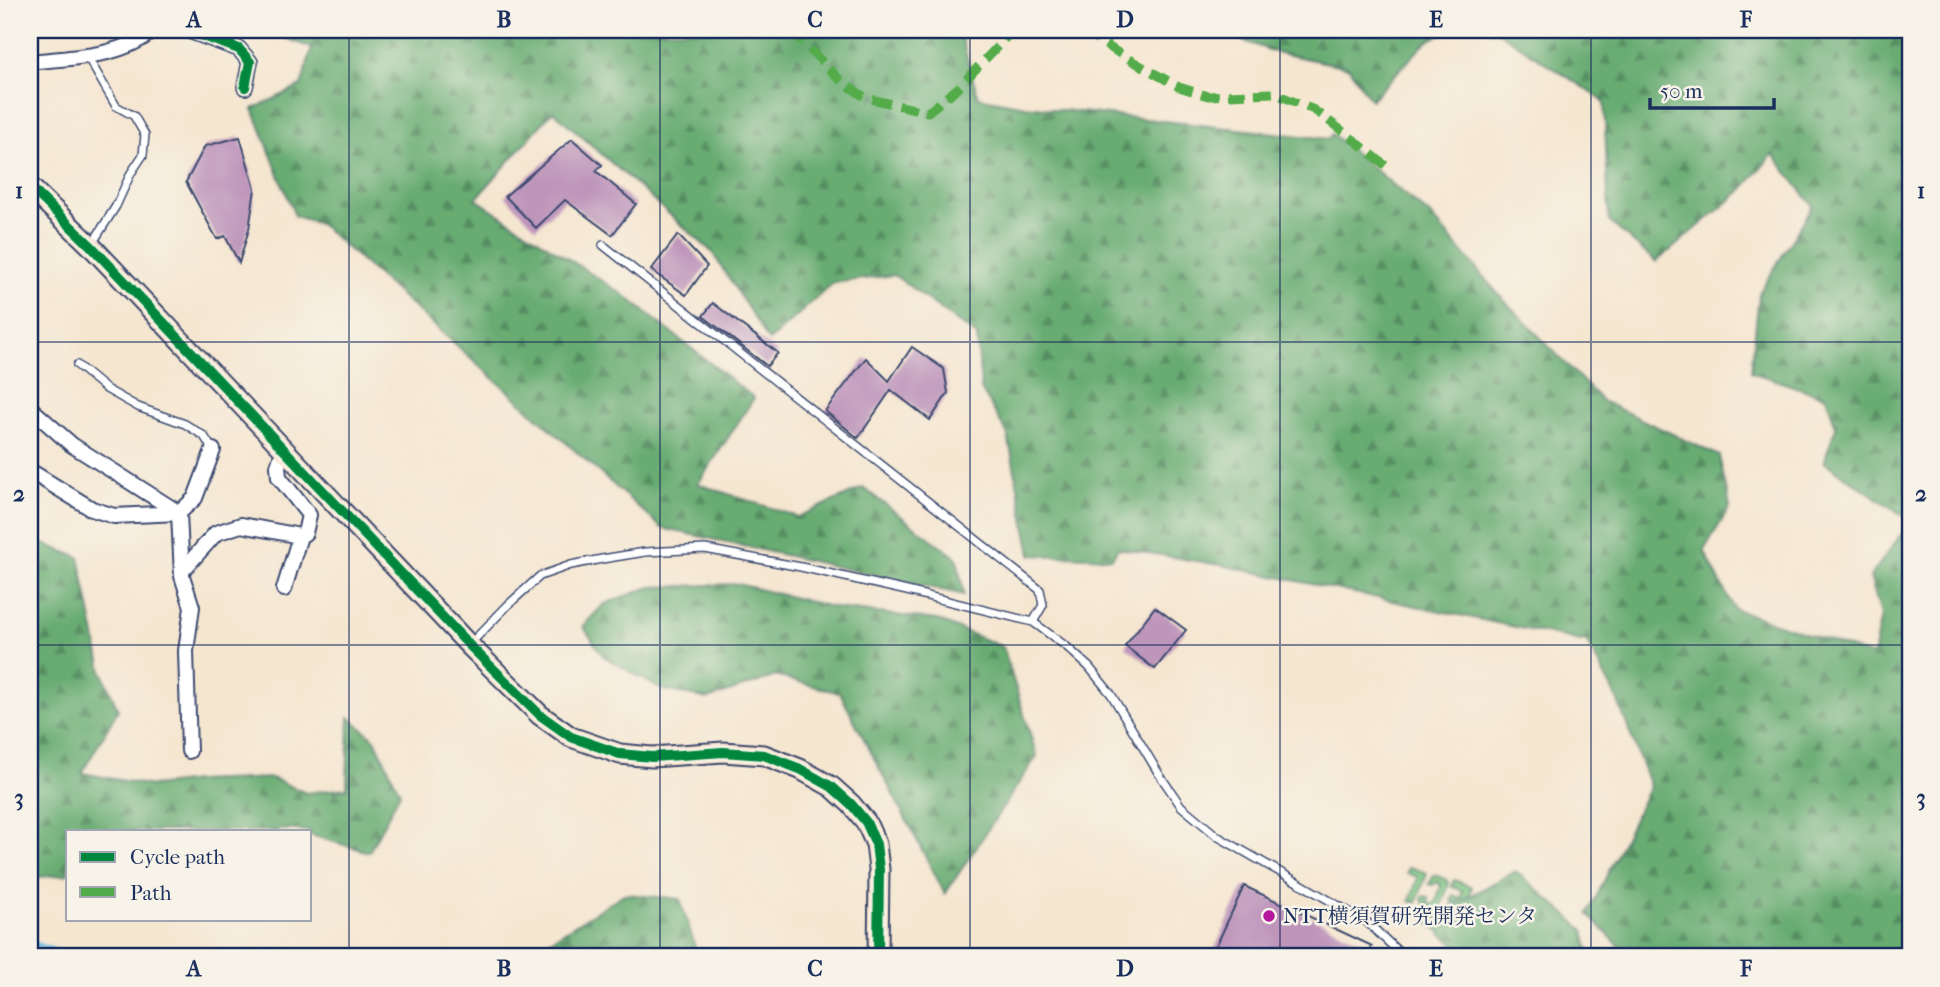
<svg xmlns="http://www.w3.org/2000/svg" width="1940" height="987" viewBox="0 0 1940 987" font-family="'IM FELL French Canon','Noto Serif JP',serif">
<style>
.grass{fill:url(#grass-tufts);stroke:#4e7c71;stroke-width:2}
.forest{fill:url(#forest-firs);stroke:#426e68;stroke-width:2}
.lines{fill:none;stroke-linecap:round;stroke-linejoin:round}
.stream{stroke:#64bfe2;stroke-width:5}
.building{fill:#be95bb}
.lane-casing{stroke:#3c4a6f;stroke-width:10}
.street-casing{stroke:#3c4a6f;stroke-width:18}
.secondary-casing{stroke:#3c4a6f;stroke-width:23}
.lane{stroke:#fff;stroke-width:7}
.street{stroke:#fff;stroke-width:14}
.secondary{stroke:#fbe5cf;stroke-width:19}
.quiet{stroke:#52ab49;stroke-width:9;stroke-dasharray:18 9;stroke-linecap:butt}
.cycleway-casing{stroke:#f7f3e8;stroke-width:15}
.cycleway{stroke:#00873e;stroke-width:10}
.grid{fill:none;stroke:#1b2f5e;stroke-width:2;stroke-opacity:0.55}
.poi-dot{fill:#b5179e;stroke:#f7f3e8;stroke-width:2.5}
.labels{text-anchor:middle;stroke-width:5;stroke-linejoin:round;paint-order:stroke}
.poi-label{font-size:21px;fill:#1b2f5e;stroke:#f7f3e8;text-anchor:start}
.neatline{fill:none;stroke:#1b2f5e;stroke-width:2.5}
.grid-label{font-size:23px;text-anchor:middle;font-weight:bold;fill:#1b2f5e}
</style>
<defs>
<pattern id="grass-tufts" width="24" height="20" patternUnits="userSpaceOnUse" patternTransform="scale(1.75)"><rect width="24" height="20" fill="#80c884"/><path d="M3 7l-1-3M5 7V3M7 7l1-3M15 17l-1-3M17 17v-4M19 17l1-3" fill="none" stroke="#68a36f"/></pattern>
<pattern id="forest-firs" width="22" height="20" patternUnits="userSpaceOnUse" patternTransform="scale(1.75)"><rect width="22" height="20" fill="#68ac72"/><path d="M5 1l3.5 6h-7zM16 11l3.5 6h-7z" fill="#558c61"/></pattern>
</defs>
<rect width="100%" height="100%" fill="#f7f3e8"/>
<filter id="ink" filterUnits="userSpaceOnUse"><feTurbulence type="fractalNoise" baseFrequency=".0143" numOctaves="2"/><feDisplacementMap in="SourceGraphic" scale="14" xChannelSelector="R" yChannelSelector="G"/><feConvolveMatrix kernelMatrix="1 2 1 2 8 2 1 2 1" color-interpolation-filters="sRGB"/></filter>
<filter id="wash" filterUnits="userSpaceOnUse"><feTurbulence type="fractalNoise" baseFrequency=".00686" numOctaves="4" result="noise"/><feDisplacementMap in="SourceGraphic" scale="28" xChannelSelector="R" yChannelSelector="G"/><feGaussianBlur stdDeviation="1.57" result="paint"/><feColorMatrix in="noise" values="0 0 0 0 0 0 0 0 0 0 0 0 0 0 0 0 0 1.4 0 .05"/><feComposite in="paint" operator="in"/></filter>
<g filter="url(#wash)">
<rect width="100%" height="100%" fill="#f5e6d0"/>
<path class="grass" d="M1409 867 1427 873 1416 903 1410 901 1418 877 1407 873Z
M1434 876H1437L1447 880 1449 883 1441 906 1434 911 1427 909 1422 899 1424 896 1429 897 1428 903 1432 905 1436 902 1441 886 1438 882 1433 885 1429 884Z
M1454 880 1472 887 1461 919 1443 913 1445 907 1455 910 1458 903 1451 901 1453 895 1461 898 1463 891 1452 886Z"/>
<path class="forest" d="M265 30H949L962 39 978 97 1025 106 1329 139 1332 134 1432 217 1499 295 1602 401 1719 456 1730 507 1704 550 1734 609 1873 656 1881 615 1870 577 1910 522V957H1630L1588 914 1650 786 1617 699 1587 642 1221 565 1118 548 1112 558 1031 555 1008 435 981 389 977 336 894 275 833 283 769 341 712 252 553 111 476 199 624 295 754 398 698 484 798 517 863 488 957 558 964 595 662 528 320 224 295 216 253 109 301 86 312 48Z
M1213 30H1449L1427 41 1371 100 1348 67 1275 52Z
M1489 30H1910V520L1824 462 1836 427 1826 397 1751 372 1759 293 1813 206 1773 154 1741 191 1656 262 1609 221 1604 101 1500 33Z
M30 539 79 557 102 671 118 710 82 773 152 786 196 781 272 778 306 793 347 788 349 717 375 739 400 793 369 852 310 835V831C296 831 287 827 274 831H68V874L30 878Z
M738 584 836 608 937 620 1003 647 1037 756 945 894 840 693 776 676 708 699 661 689 603 656 583 626 604 604 650 587Z
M1516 871 1584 930 1590 957H1468L1426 920Z
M624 894 680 899 698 957H541L536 949Z"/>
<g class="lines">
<path class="stream" d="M30 942 72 957"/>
</g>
<g id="blocks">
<path class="building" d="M240 137 255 189 249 229 239 263 225 236 217 239 186 182 205 146Z
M572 139 602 165 596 171 636 204 612 235 565 200 536 228 505 196Z
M678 235 707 266 686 295 651 270Z
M713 303 778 353 767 366 703 316Z
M912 347 944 369 948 393 930 420 891 390 858 438 825 411 866 358 889 381Z
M1155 607 1186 630 1155 669 1125 646Z
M1244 886 1372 946 1367 957H1211Z"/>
</g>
</g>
<g filter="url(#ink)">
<use href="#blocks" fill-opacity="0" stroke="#3c4a6f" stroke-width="2"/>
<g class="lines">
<defs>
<path id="lane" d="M87 56 116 106 134 116 145 135 143 155 131 173 116 206 92 244
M603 245 1040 590 1043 605 1033 622
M77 365 106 389 138 407 185 424 204 436 213 450
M470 644 508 605 540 576 571 565 602 559 645 552 705 549 801 567 907 591 1033 622 1067 647 1089 667 1111 694 1159 774 1181 806 1217 836 1367 922 1404 957"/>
<path id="street" d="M187 30 239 49 250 62 245 87
M30 62C71 57 121 58 153 30
M30 408 72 445 179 513 182 576 192 607 186 651 189 751
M30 471 92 509 114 516 179 513 195 498 213 450
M182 571 216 533 241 525 300 536
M284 589 300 536 305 533 309 515 279 477 278 466 284 449"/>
<path id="secondary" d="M30 187 91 246 469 645 540 715 571 737 620 754 652 757 723 752 764 755 800 769 832 787 851 804 866 822 876 844 879 869 878 957"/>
</defs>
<use href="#lane" class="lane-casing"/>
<use href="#street" class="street-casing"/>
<use href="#secondary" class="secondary-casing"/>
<use href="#lane" class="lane"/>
<use href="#street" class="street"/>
<use href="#secondary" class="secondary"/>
<path class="quiet" d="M791 30 840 80 866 98 928 112 959 87 1013 30
M1083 30 1120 54 1179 87 1208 96 1274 93 1314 110 1353 139 1392 171"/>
<defs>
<path id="cycleway" d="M187 30 239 49 250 62 245 87
M30 187 91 246 469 645 540 715 571 737 620 754 652 757 723 752 764 755 800 769 832 787 851 804 866 822 876 844 879 869 878 957"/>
</defs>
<use href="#cycleway" class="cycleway-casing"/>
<use href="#cycleway" class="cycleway"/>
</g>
</g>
<path class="grid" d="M349 30V957M660 30V957M970 30V957M1280 30V957M1591 30V957M30 342H1910M30 645H1910"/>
<circle class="poi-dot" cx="1269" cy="916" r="7"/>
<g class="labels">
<g class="poi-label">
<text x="1283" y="923">NTT横須賀研究開発センタ</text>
</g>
</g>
<rect width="1940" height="987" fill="none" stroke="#f7f3e8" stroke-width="77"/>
<rect x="66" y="830" width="245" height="91" fill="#f7f3e8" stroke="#9fa5b1" stroke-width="2"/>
<rect x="80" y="852" width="35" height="10" fill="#00873e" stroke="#9fa5b1" stroke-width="2"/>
<text x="130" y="864" font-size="21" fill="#1b2f5e">Cycle path</text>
<rect x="80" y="887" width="35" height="10" fill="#52ab49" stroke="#9fa5b1" stroke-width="2"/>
<text x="130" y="900" font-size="21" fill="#1b2f5e">Path</text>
<path d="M1650 98v10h124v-10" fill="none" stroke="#1b2f5e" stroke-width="3.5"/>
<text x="1660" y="98" font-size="21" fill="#1b2f5e" stroke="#f7f3e8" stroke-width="5" paint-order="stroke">50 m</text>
<rect x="38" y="38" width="1864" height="910" class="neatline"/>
<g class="grid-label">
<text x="194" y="27">A</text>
<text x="504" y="27">B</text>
<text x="815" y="27">C</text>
<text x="1125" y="27">D</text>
<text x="1436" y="27">E</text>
<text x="1746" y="27">F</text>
<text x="19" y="198">1</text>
<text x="1921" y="198">1</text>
<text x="19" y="501">2</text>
<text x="1921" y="501">2</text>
<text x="19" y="805">3</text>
<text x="1921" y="805">3</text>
<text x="194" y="976">A</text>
<text x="504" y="976">B</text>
<text x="815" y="976">C</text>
<text x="1125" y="976">D</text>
<text x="1436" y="976">E</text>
<text x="1746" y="976">F</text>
</g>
</svg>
